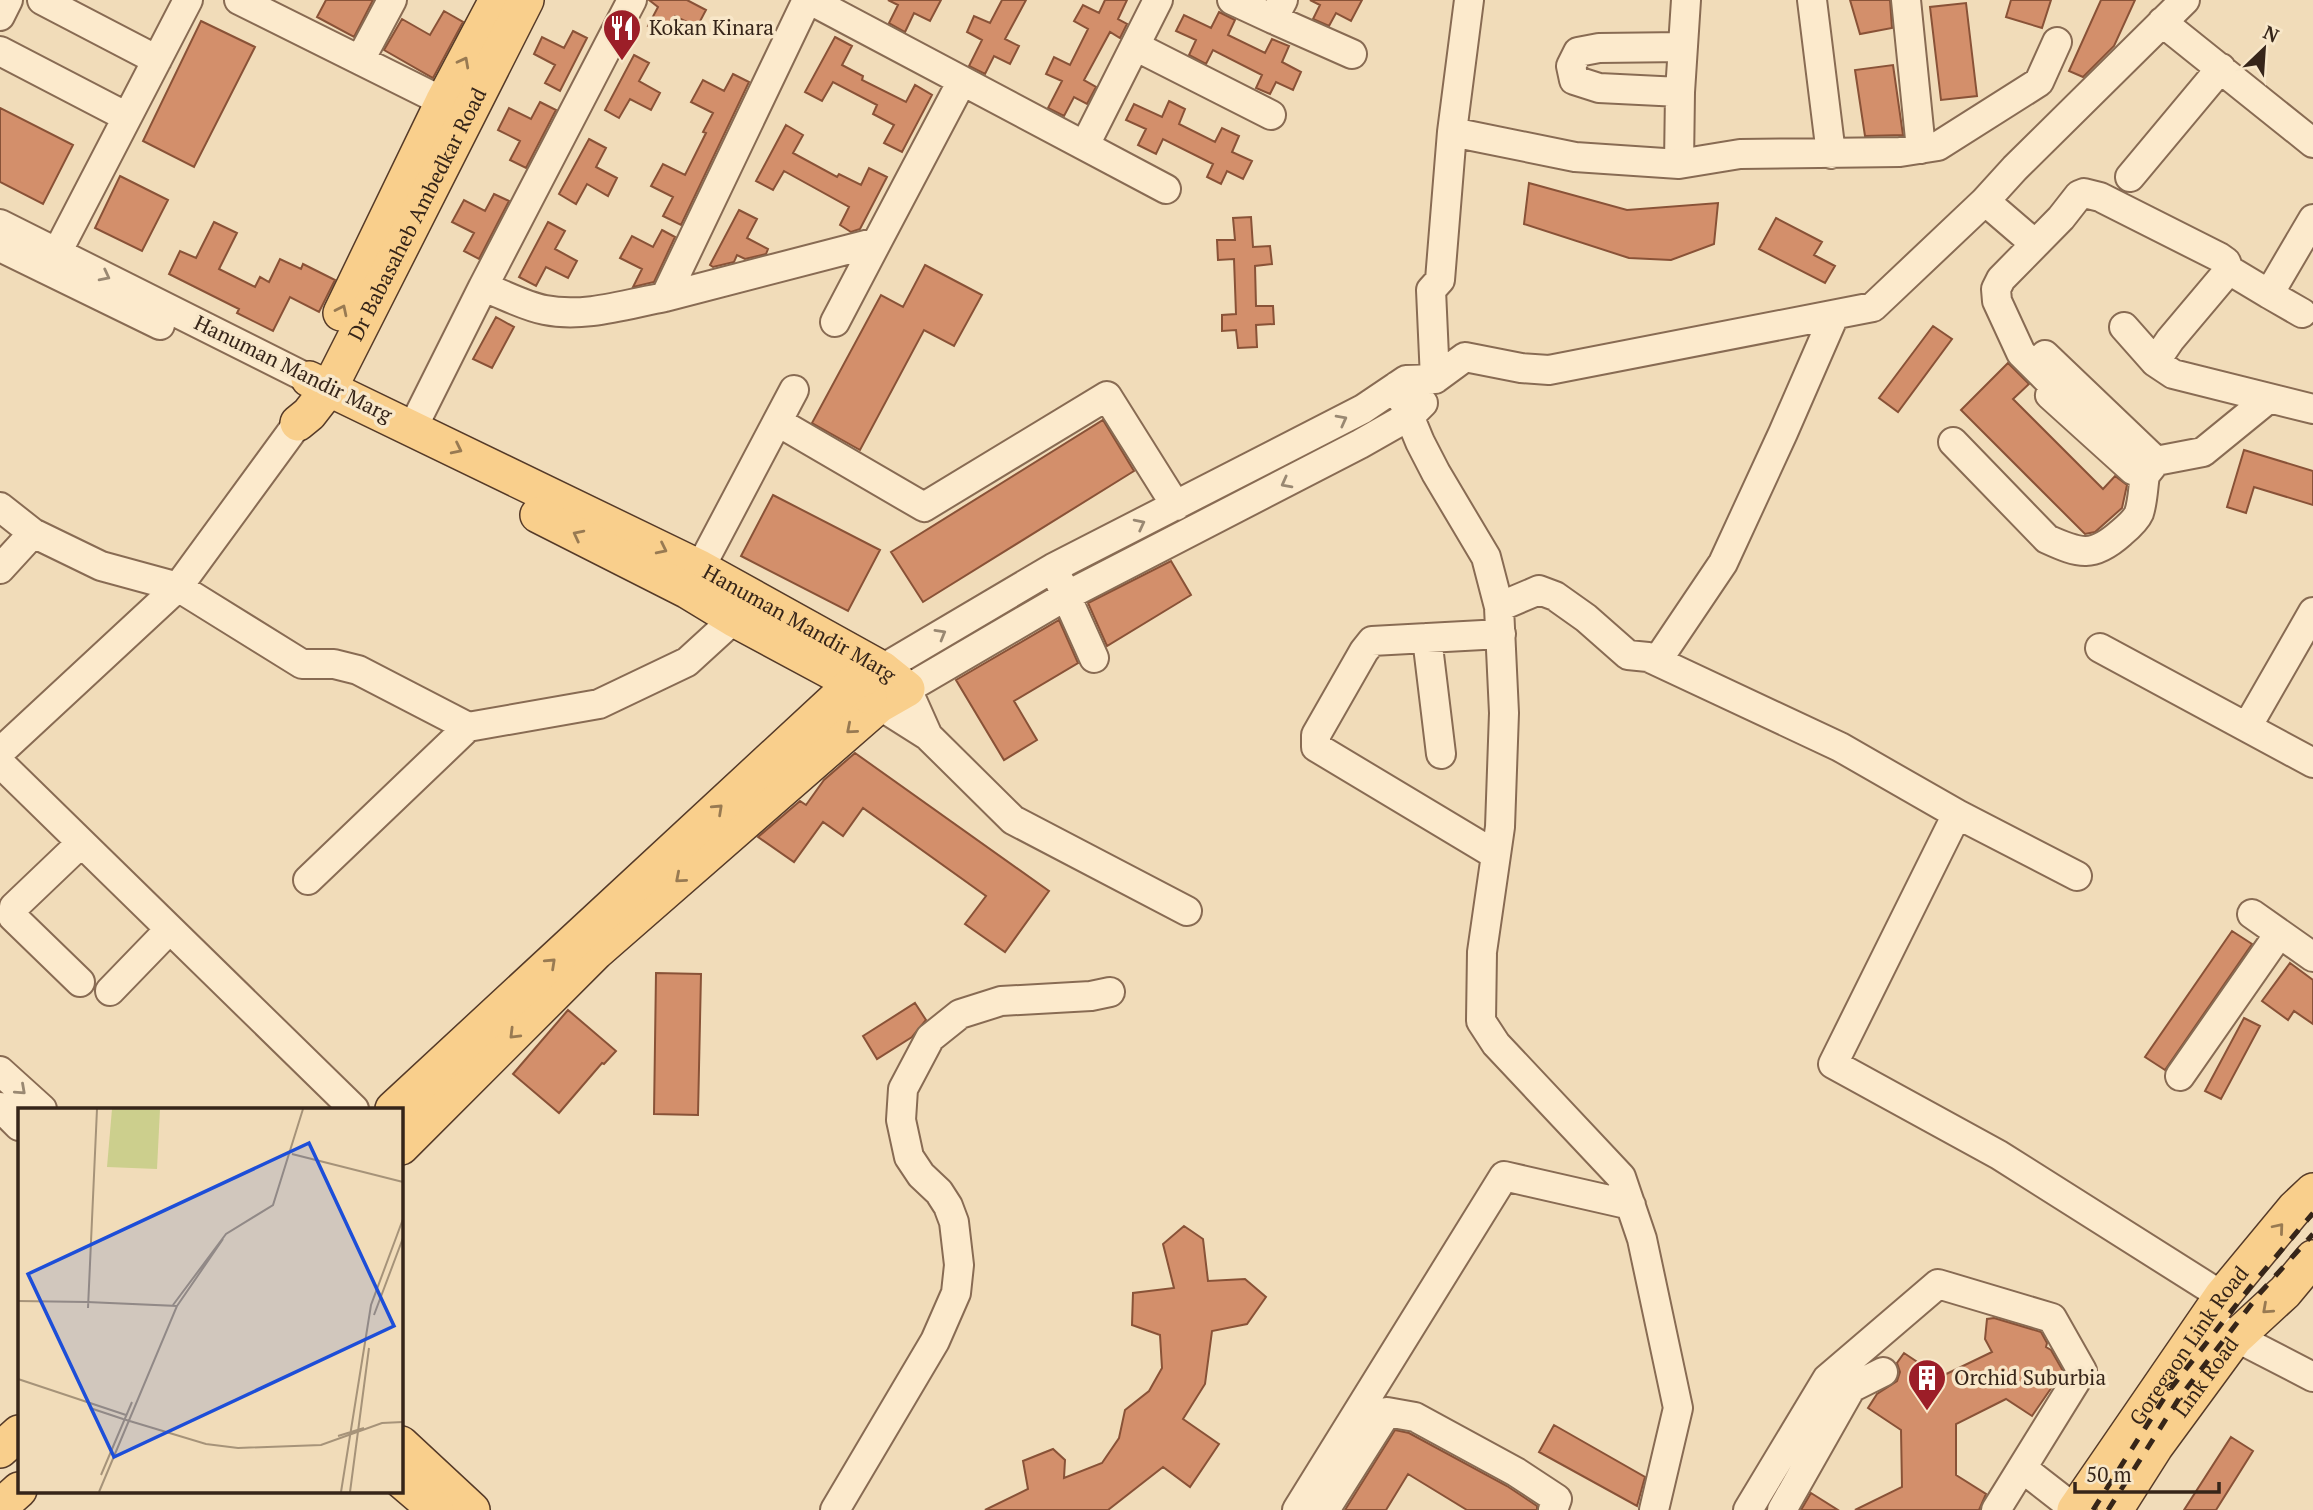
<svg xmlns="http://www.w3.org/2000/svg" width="2313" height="1510" viewBox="0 0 2313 1510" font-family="'PT Serif',serif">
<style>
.building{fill:#d38f6b;stroke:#895237;stroke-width:2}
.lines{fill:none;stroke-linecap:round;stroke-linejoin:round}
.minor-casing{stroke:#886b53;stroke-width:32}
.major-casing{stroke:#553a28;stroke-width:38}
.minor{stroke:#fceacc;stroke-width:28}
.major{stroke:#f9cf8c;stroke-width:35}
.rail{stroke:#362519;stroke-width:5;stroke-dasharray:12 12;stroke-linecap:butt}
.oneway{stroke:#987a52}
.oneway2{stroke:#998872}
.labels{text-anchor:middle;stroke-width:7;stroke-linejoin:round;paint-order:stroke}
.poi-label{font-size:21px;fill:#362519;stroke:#f8e7c9;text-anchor:start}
.street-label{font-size:21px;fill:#362519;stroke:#f8e7c9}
.inset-road{fill:none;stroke:#a69379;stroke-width:2}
.view{fill:#1d4ed8;fill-opacity:0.15;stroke:#1d4ed8;stroke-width:3.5}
.inset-edge{fill:none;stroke:#362519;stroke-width:3.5}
</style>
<rect width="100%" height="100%" fill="#f1dcb9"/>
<path class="building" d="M326 0H373L354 37 317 17Z
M649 0H687L706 10 697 27 675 16 665 35 648 26 658 7Z
M888 0H941L930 21 914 13 905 32 889 23 898 5Z
M1002 0H1026L1005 39 1019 46 1010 64 994 56 985 74 969 66 982 40 967 32 974 16 990 23Z
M1105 0H1127L1118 19 1127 24 1120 38 1110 32 1084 80 1096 87 1087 104 1074 97 1064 116 1048 108 1062 81 1046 74 1054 57 1070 65 1088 29 1074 21 1083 5 1099 13Z
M1310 0H1362L1351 21 1336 13 1329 26 1313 19 1320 5Z
M1850 0H1890L1892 28 1860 34Z
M2011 0H2051L2042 28 2006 17Z
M2101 0H2135L2114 46 2083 77 2069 71Z
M1966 3 1977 96 1941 100 1930 7Z
M444 11 463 22 433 78 384 50 402 19 430 35Z
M1219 12 1235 20 1228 35 1265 53 1272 39 1289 46 1282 62 1301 72 1293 90 1276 82 1270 94 1256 88 1262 75 1213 50 1206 64 1189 55 1196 40 1176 31 1184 15 1211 28Z
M201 21 255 47 194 167 143 141Z
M573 31 587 38 560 91 545 83 555 65 534 54 542 37 564 48Z
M835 37 852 46 842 65 863 76 862 80 906 102 915 85 932 95 902 152 884 143 894 125 873 114 877 105 833 82 822 101 805 92Z
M634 55 649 63 639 81 660 93 651 110 630 99 619 118 605 110Z
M1893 65 1903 135 1865 136 1855 70Z
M733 74 749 82 681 225 663 216 673 197 651 186 663 164 685 175 706 133 703 132 713 113 691 102 703 80 724 91Z
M1169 101 1185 109 1179 124 1215 142 1222 128 1239 136 1232 152 1252 161 1243 179 1227 171 1221 184 1207 177 1213 164 1163 139 1156 154 1138 145 1146 129 1126 120 1134 104 1162 117Z
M540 102 556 110 526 168 510 160 520 141 498 130 509 108 531 119Z
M0 108 73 145 43 204 0 182Z
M786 125 803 135 793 153 837 177 839 174 861 185 869 168 887 177 860 229 851 232 840 225 849 207 784 171 773 190 756 181Z
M589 139 606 148 596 167 617 178 608 196 587 184 576 204 559 194Z
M120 176 168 200 142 251 95 228Z
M1529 183 1627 210 1718 203 1714 244 1671 260 1629 258 1524 224Z
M494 194 509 201 479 259 464 251 474 233 452 222 464 200 485 211Z
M739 210 757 219 747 238 768 249 766 254 745 259 737 255 734 262 713 267 710 265Z
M1251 217 1253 247 1270 246 1272 264 1255 266 1256 306H1273L1274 324 1256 325 1257 347 1238 348 1236 330 1222 331V315L1236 314 1234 259 1218 260 1217 240H1235L1233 218Z
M1776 218 1822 242 1814 255 1835 266 1825 283 1759 249Z
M214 222 237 233 219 269 255 287 260 277 269 282 280 259 301 269 303 264 335 280 319 312 290 297 273 331 237 313 239 309 169 274 180 251 196 258Z
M548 222 565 231 555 249 577 261 568 278 546 267 536 286 519 277Z
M662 230 675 237 654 282 633 287 642 269 620 258 632 236 653 247Z
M925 265 982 295 954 346 924 330 860 450 812 423 881 295 903 307Z
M496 317 514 327 492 368 473 359Z
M1933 326 1952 339 1898 412 1879 398Z
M2008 363 2029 384 2013 399 2103 489 2115 476 2127 485 2122 508 2095 532 2085 534 1961 410Z
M1103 420 1134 471 923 602 891 552Z
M2244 450 2313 471V505L2254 487 2246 513 2227 507Z
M773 495 880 550 848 611 741 556Z
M1171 561 1191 595 1107 646 1088 603Z
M1059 620 1078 663 1014 701 1037 740 1004 760 956 680Z
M855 753 1049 891 1005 952 965 924 986 896 863 808 843 836 823 822 794 862 758 837 800 801 806 805 824 780Z
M2232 931 2252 944 2165 1070 2145 1057Z
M2290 963 2313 980V1024L2294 1011 2288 1020 2262 1001Z
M656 973 701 974 698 1115 654 1114Z
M915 1003 926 1020 912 1037 877 1059 863 1036Z
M568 1010 616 1051 604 1064 602 1063 559 1113 513 1074Z
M2244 1018 2260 1026 2221 1099 2205 1091Z
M1184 1226 1203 1239 1208 1281 1245 1279 1266 1297 1247 1324 1212 1331 1205 1384 1183 1419 1219 1444 1190 1487 1163 1467 1108 1510H985L1028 1489 1023 1461 1053 1449 1065 1460 1064 1478 1102 1463 1119 1438 1125 1410 1149 1391 1162 1368 1160 1335 1132 1325 1133 1293 1174 1288 1163 1244Z
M1994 1318 2041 1332 2047 1343 2046 1347 2051 1350 2063 1371 2032 1416 2006 1399 1956 1424V1475L1986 1494 1979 1510H1855L1902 1487 1901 1430 1868 1408 1877 1394 1897 1381 1900 1372 1897 1363 1904 1353 1940 1377 1992 1352 1985 1339 1987 1319Z
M1554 1425 1645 1477 1637 1506 1539 1452Z
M1395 1430 1409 1433 1507 1486 1537 1506V1510H1467L1408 1474 1386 1510H1345Z
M2231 1437 2253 1451 2216 1510H2184Z
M1811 1493 1838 1510H1801Z"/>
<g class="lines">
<defs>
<path id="minor" d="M42 0 157 60
M239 0 462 111
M807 0 665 297 877 242 962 81
M810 0 1166 189
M1232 0 1273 19 1283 0
M1812 0 1831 154
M1906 0 1921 149
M0 16 8 0
M1273 19 1352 54
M2162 22 2313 143
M1135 46 1271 115
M0 51 127 117
M360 60 392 0
M1680 92 1686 0
M1452 132 1575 157 1679 164 1680 92 1599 88 1574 80 1571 66 1578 52 1599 48 1683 47
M1085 145 1158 0
M1679 164 1740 154 1900 152 1938 146 2039 82 2057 42
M2130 177 2221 68
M1985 201 2035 244
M0 224 309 379
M0 247 160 325
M49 268 188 0
M483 287 632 0
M2269 294 2302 313
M835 322 877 242
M2124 327 2155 362 2173 374 2313 409
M2045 355 2156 461
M2155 362 2170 340 2229 270
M1435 379 1431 290 1440 280 1452 132 1469 0
M1397 386 1420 442 1436 473 1486 557 1499 607 1504 713 1500 827 1482 952 1481 1021 1496 1044 1621 1177 1642 1239 1678 1408 1654 1510
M2268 399 2203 452 2156 461 2145 475 2133 470 2050 395 2053 385 2021 353 1997 301 1996 289 2001 279 2061 218 2079 195 2084 193 2100 197 2219 257 2226 262 2229 270 2269 294 2313 219
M778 422 924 507 1107 396 1176 506
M413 427 483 287C503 294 524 306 545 310 584 318 627 304 665 297
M1953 442 2047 539C2080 554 2093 558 2121 533 2127 528 2136 520 2139 513 2143 501 2143 487 2145 475
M0 507 33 533 0 569
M33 533 101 566 178 587 302 664H334L358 670 468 727 308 880
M700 568 794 390
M1059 580 1094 658
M1499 607 1539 590 1555 596 1586 618 1628 655 1648 657 1840 747 1957 814 1833 1064 1999 1155 2222 1296
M1427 638 1441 754
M2100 648 2313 763
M1657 661 1723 563 1783 433 1834 316
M882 669 1053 568 1363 409 1406 380 1435 379 1465 357 1521 368 1549 370 1873 307 1985 201 2015 168 2185 0
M879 705 928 736 1013 820 1187 911
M468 727 599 704 687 662 734 619
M2247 727 2313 612
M928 736 907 689 1066 596 1360 444 1411 415 1423 403
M0 752 178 587 298 423
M0 763 354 1109
M1957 814 2077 876
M1496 855 1316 747V735L1364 651 1372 641 1501 634
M2252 914 2313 957
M80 982 13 917 14 907 80 844
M110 991 169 930
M0 1071 42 1109
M2180 1076 2279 934
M0 1107 19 1126
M2220 1329 2313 1377
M2022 1468 2076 1510
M835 1510 935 1341 956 1293 959 1265 954 1222 948 1206 939 1192 921 1175 909 1157 901 1120 903 1089 930 1038 960 1014 1001 1001 1091 996 1110 992
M1297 1510 1504 1176 1631 1205
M1325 1510 1387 1412 1415 1417 1516 1472 1557 1499 1553 1510
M1748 1510 1827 1379 1938 1284 2052 1318 2082 1371 1996 1510
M1782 1510 1851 1388 1883 1372"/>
<g id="major">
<path d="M341 313 443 102 497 0"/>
<path id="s1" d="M309 379 700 568 882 669 907 689 879 705 596 952 401 1147"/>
<path id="s2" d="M298 423 309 414 330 387 526 0"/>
<path d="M538 515 688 591 734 619 853 683 869 696"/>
<path d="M393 1109 853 683 882 669"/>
<path d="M401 1444 472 1510"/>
<path d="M0 1450 19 1433"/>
<path d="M401 1480 436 1510"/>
<path d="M0 1507 19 1490"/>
<path id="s3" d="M2075 1510 2222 1296 2295 1208 2313 1191"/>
<path id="s4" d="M2115 1510 2155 1447 2235 1338 2285 1292 2313 1258"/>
</g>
</defs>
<use href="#minor" class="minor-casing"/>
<use href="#major" class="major-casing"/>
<use href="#minor" class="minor"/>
<use href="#major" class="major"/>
<path class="rail" d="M2093 1510 2168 1392 2251 1286 2313 1213
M2108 1510 2180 1397 2260 1293 2313 1234"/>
</g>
<defs><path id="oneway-chevron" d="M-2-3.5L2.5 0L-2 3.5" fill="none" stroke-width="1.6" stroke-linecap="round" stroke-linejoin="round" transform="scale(1.75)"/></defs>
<g class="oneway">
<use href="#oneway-chevron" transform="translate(464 62) rotate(-62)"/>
<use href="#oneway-chevron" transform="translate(342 310) rotate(-64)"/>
<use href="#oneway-chevron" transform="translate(457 449) rotate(26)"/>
<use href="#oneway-chevron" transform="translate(578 535) rotate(-153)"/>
<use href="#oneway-chevron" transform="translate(662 549) rotate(26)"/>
<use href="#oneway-chevron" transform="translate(851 729) rotate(139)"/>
<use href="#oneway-chevron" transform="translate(718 809) rotate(-43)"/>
<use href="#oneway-chevron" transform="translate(680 878) rotate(139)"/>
<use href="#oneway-chevron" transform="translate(551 963) rotate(-43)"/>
<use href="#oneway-chevron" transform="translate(514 1034) rotate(135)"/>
<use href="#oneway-chevron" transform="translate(2279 1228) rotate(-50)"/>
<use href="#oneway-chevron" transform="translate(2267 1309) rotate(138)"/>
</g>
<g class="oneway2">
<use href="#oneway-chevron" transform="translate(105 276) rotate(27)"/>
<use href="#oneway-chevron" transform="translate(1342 420) rotate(-28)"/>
<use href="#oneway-chevron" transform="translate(1286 483) rotate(152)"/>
<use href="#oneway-chevron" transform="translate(1140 524) rotate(-27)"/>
<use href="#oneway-chevron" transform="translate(941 634) rotate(-30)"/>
<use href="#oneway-chevron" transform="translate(21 1090) rotate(42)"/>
</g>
<defs>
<symbol id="restaurant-pin" viewBox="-11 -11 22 30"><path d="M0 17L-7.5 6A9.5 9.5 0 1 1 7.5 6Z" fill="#9c1e28" stroke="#f8e7c9"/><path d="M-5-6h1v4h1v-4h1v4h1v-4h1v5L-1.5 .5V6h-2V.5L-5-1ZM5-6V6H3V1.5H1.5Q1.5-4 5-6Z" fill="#fff"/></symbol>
<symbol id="building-pin" viewBox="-11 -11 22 30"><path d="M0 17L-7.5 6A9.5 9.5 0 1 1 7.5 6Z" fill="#9c1e28" stroke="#f8e7c9"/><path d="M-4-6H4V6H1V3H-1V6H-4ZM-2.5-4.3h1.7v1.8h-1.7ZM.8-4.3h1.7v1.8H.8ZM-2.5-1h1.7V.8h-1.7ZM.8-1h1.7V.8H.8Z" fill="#fff"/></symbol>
</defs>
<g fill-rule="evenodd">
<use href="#restaurant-pin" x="600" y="6" width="44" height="60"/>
<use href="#building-pin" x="1905" y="1356" width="44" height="60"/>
</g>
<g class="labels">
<g class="poi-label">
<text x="649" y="35">Kokan Kinara</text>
<text x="1954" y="1385">Orchid Suburbia</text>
</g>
<g class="street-label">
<text dy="7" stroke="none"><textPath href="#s2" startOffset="242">Dr Babasaheb Ambedkar Road</textPath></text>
<text transform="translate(293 369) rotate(26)" y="7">Hanuman Mandir Marg</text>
<text dy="7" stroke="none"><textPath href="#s1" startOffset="548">Hanuman Mandir Marg</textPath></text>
<text dy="7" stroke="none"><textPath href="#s3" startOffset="200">Goregaon Link Road</textPath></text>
<text dy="7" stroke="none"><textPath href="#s4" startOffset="161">Link Road</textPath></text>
</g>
</g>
<g transform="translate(18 1108)">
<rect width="385" height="385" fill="#f1dcb9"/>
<path d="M94 1H142L139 61 89 59Z" fill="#cccf8d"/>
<path class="inset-road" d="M274 46 385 74M0 193 69 194M69 194 159 198 81 384M155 197 208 126 255 97 285 1M159 198 205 131M70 200 79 1M356 207 385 130M0 271 108 307M72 300 105 311M105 311 188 336 220 340 303 337 364 315 385 314M320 328 346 320M83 367 114 294M323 384 353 197 385 111M332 384 351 240"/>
<path class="view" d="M291 35 376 218 96 349 10 166Z"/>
<rect width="385" height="385" class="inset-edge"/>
</g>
<g transform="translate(2264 49) rotate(25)" stroke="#f8e7c9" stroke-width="5" paint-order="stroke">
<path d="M0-5L12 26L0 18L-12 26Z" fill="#362519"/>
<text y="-10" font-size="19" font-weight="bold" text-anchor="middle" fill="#362519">N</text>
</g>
<path d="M2075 1482v10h144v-10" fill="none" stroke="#362519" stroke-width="3.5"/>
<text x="2086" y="1482" font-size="21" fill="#362519" stroke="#f8e7c9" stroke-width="5" paint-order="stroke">50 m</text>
</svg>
